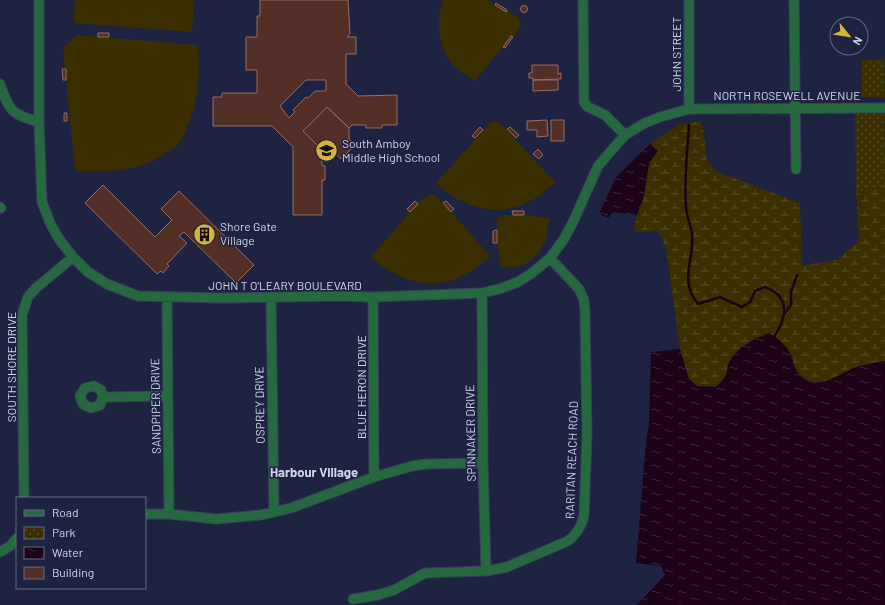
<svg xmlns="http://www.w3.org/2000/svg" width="885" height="605" viewBox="0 0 885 605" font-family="Barlow,sans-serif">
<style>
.grass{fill:#3b2f00}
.wetland{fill:url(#wetland-marsh)}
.park{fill:url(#park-dots)}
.water{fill:url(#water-ripples)}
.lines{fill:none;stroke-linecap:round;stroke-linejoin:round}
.stream{stroke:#1c0318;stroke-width:2.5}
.building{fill:#542f27;stroke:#976d63;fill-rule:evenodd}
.street-casing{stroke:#393f5c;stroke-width:11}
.street{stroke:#266840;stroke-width:9}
.labels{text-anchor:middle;stroke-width:3;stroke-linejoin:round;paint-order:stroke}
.street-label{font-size:12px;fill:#cfd5e9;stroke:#1d2341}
.poi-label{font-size:12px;fill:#cfd5e9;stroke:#1d2341;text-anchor:start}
.neighbourhood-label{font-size:13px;font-weight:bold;fill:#cfd5e9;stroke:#1d2341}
</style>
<defs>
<pattern id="wetland-marsh" width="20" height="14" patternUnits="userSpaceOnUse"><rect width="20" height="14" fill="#3b2f00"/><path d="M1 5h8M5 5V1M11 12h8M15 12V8" fill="none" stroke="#564c25"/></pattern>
<pattern id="park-dots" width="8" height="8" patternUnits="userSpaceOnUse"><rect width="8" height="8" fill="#3b2f00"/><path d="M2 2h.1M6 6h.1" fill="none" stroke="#564c25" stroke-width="1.8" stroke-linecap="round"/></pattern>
<pattern id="water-ripples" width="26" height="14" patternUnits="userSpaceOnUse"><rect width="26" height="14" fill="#1c0318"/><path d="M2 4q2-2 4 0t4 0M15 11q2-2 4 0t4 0" fill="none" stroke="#3c273a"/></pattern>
</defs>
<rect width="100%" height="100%" fill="#1d2341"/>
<path class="grass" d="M75 0H194L192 32 73 23Z
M443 0H487L506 12 507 10 519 18 521 26 513 37 510 36 503 47 475 81C466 75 456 70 450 61 438 43 436 20 443 0Z
M76 35 198 45C200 76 199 106 184 134 182 138 179 144 176 147 173 149 169 151 166 153 137 172 108 172 75 171L63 48Z
M491 122H499L555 182C547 189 538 198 528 202 493 218 462 207 436 183Z
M427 195H435L451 212 490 256C452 293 411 292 371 257L410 212Z
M502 215H524L549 218C549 239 541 258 520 266 514 268 507 267 501 267L497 243V219Z"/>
<path class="wetland" d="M702 121 707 160 715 171 800 203 802 266 839 259 859 240 856 190 883 188 885 126V361C873 363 860 365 849 371 844 373 839 377 833 379 808 388 797 377 790 354L756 338 743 346 732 358 728 365 727 374 716 387 714 386H697L688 379 681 356 666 248 658 231 633 232 637 215 644 196 649 163 658 151 650 144 679 124Z"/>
<path class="park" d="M884 59 885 97H862V60Z
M855 114H885L883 188 856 190Z"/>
<path class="water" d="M650 144 658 151 649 163 644 196 637 215 613 212 608 218 599 214 616 177Z
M769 333C778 339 787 345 791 355 793 361 794 369 799 374 815 392 833 378 849 370 860 365 873 363 885 361V605H637L665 575 661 566 636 563 646 441 649 424 651 352 680 349 689 379 697 386 716 387C720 383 724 379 726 375 728 371 727 366 729 362 737 347 754 339 769 333Z"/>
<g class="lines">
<path class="stream" d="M689 125C687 152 684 180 686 207 686 216 691 225 692 234 695 260 678 280 698 304L720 297 742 307 750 302 755 291 765 287C768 289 773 290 776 293 791 305 782 326 773 338
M785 313 791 305V292L797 275"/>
</g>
<path class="building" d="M260 0H348L350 34 347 37H356V54H346V84L358 96 397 95V125H382V128H366V125H352L349 128 327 107 303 131 325 153 322 156V165L325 166V180H322V215H293V147L272 126H213V97H222V93H257V70H246V37H257V16H260ZM306 80H326V91H315L308 98 306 97 293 110 295 112 289 118 280 106Z
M496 3 507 10 506 12 495 5Z
M520.5 9a3.5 3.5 0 1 1 7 0a3.5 3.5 0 1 1-7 0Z
M98 33H109V37H98Z
M511 36 513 37 505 48 503 47Z
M532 65H558V74L561 73V79L533 80V78H529V73H532Z
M62 69H66V80H63Z
M533 80H558V90L533 91Z
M327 107 349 128V139L355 145 341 159 335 153H325L303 131Z
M64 113H67V121H64Z
M547 120 548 136 537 137V130H527V121Z
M551 120H564V141H551Z
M480 127 483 130 475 138 472 136Z
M510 127 519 135 516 138 507 129Z
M538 149 543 155 539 159 533 154Z
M103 185 155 237 172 220 161 209 179 191 254 265 236 283 184 232 179 236 187 243 167 264 169 266 163 273 161 271 157 274 85 203Z
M415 201 418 204 410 212 407 209Z
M446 201 454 209 451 212 443 203Z
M512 211H524V215H513Z
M497 230V243H493V231Z"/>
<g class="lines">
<defs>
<path id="street" d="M39 0V122L42 202 51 225 59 239 73 257 88 272 107 284 138 296 221 298 336 296 373 297 482 293 499 289 518 282 532 273 550 258 564 239 573 222 598 166 625 135 645 123 660 117 689 109 885 108
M583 0 584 102 588 107 605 115 625 135
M689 0V109
M794 0 796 169
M0 84C9 111 12 115 39 122
M0 207 1 208
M482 293 483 463 486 571
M167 297 169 514
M271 297 274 512
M373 297 374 477
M103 397 100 405 91 408 83 404 80 396 85 388 94 386 101 390 103 397 168 396
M24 498 22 315 28 297 36 288 73 257
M145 514H169L216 519 261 515 291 508 374 477 412 466 427 464 483 463
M0 552 10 546 17 538
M353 599 378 595 394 590 425 573 486 571 507 567 568 541C577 534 581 527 584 516L587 435 585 312 584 300 579 289 550 258"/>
</defs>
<use href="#street" class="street-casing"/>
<use href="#street" class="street"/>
</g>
<defs>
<symbol id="school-disc" viewBox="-11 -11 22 22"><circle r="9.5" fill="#d6b534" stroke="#1d2341"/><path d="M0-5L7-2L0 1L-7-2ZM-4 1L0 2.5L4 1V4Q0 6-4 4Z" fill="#111"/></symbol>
<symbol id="building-disc" viewBox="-11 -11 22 22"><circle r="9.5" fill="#d6b534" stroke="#1d2341"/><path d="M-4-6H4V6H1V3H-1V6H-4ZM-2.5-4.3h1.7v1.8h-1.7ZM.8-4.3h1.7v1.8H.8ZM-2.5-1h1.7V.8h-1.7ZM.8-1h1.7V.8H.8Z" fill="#111"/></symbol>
</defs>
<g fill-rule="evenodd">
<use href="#school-disc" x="314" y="138" width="25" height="25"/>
<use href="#building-disc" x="192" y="222" width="25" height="25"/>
</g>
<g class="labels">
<g class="street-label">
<text transform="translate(677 54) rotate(-90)" y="4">JOHN STREET</text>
<text x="787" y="100">NORTH ROSEWELL AVENUE</text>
<text x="285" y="290">JOHN T O'LEARY BOULEVARD</text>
<text transform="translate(12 367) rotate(-90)" y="4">SOUTH SHORE DRIVE</text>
<text transform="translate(362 387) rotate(-90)" y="4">BLUE HERON DRIVE</text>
<text transform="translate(260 405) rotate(-91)" y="4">OSPREY DRIVE</text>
<text transform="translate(156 406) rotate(-91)" y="4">SANDPIPER DRIVE</text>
<text transform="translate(471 433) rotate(-91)" y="4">SPINNAKER DRIVE</text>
<text transform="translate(572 460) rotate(-88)" y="4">RARITAN REACH ROAD</text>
</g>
<g class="poi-label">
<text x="342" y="148">South Amboy<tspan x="342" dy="14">Middle High School</tspan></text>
<text x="220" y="231">Shore Gate<tspan x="220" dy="14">Village</tspan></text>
</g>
<g class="neighbourhood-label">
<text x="314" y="477">Harbour Village</text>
</g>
</g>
<rect x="16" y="497" width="130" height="92" fill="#1d2341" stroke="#646a84"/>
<rect x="24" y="510" width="20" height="6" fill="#266840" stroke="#646a84"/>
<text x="52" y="517" font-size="12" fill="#cfd5e9">Road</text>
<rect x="24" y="527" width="20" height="12" fill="url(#park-dots)" stroke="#646a84"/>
<text x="52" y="537" font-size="12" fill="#cfd5e9">Park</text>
<rect x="24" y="547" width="20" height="12" fill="url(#water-ripples)" stroke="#646a84"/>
<text x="52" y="557" font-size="12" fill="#cfd5e9">Water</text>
<rect x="24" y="567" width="20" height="12" fill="#542f27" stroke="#646a84"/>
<text x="52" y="577" font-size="12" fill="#cfd5e9">Building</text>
<g transform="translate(849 36) rotate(120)"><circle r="19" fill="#1d2341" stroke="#646a84"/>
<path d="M0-3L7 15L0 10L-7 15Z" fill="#d6b534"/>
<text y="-6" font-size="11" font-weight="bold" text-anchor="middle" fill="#cfd5e9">N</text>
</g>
</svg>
